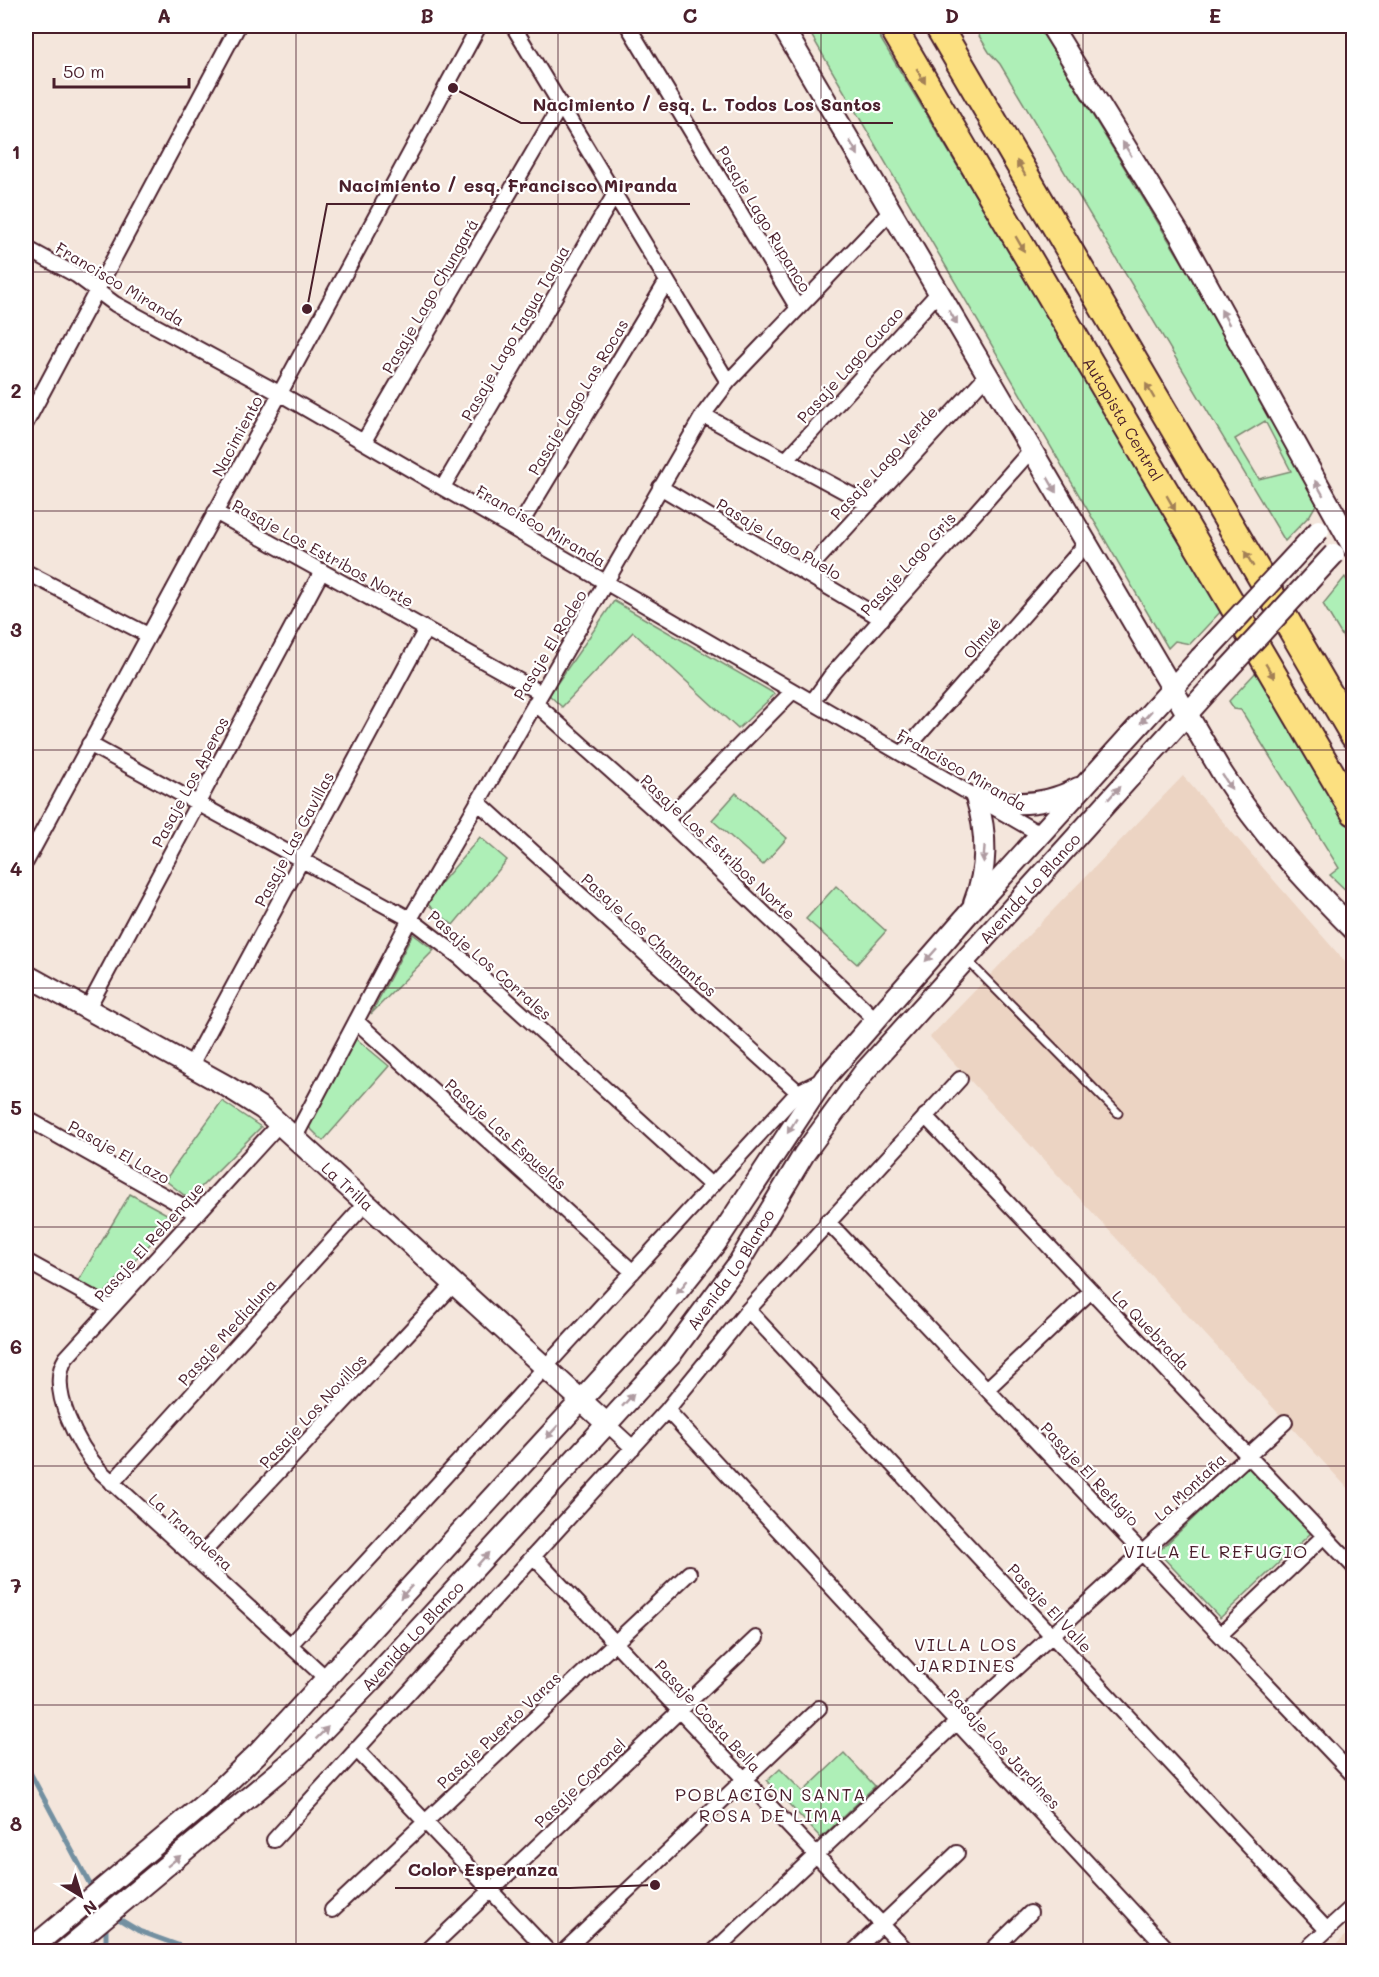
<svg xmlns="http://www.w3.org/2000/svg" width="1379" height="1977" viewBox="0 0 1379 1977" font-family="Mali,sans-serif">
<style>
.built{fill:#ecd4c3}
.green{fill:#aeefb7;stroke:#7c8771;stroke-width:1.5;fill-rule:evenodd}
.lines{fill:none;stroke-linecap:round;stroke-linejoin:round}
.stream{stroke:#7390a1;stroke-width:5}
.lane-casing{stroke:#4a1f2b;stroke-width:11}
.street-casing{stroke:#4a1f2b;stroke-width:18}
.secondary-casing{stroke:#4a1f2b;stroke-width:24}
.highway-casing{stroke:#4a1f2b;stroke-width:30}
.lane{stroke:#fff;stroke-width:7}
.street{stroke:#fff;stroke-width:14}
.secondary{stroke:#fff;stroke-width:20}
.highway{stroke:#fce080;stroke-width:26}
.secondary-bridge-casing{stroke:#4a1f2b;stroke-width:24;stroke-linecap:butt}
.secondary-bridge{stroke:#fff;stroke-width:20}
.oneway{fill:#a38056}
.oneway2{fill:#ae9aa0}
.grid{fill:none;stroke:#4a1f2b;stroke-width:1.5;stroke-opacity:0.55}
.labels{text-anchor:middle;stroke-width:4.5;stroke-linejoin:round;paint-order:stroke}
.street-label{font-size:16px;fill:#4a1f2b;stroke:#fff}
.neighbourhood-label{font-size:18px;letter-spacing:1.5px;fill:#4a1f2b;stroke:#fff}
.leader{fill:none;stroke:#4a1f2b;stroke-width:2}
.callout-dot{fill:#4a1f2b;stroke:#fff;stroke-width:2}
.callout-label{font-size:18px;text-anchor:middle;font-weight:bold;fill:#4a1f2b;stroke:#fff;stroke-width:4.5;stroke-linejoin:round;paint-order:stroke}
.neatline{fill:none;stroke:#4a1f2b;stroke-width:2}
.grid-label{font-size:20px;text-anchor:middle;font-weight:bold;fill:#4a1f2b}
</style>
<rect width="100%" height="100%" fill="#f4e6dc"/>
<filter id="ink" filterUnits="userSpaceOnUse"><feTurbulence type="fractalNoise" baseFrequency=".0167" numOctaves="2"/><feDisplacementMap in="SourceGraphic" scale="12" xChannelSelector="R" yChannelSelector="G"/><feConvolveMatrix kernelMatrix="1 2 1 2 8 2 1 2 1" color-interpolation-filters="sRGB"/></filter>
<g filter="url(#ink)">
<path class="built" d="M1183 776 1353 971V1494L930 1037Z
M1353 1929V1951H1329Z"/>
<path class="green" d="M806 26H873L1224 608 1190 644 1175 641 1168 648Z
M973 26H1038L1213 313 1320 498 1310 515 1285 541 1000 64 989 52ZM1265 421 1291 471 1259 479 1235 439Z
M1345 577 1353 592V654L1323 604Z
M614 601 775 694 738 729 633 632 562 707 549 695Z
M1258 670 1353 830V897L1330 875 1339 868 1241 710 1234 709 1229 701Z
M736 793 787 838 763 865 712 820Z
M480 837 507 860 453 925 425 902Z
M836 886 886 931 857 964 806 919Z
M413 934 434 950 371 1014Z
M353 1036 389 1066 323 1141 305 1123Z
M222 1101 261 1127 189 1199 165 1180Z
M130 1194 174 1218 103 1295 78 1281Z
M1248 1466 1311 1533 1220 1618 1158 1552Z
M844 1753 875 1786 821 1838 767 1781 780 1769 803 1792Z"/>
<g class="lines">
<path class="stream" d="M26 1765 93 1890
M114 1916 139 1931 197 1952
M106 1923V1952"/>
<defs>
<path id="lane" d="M966 959 1118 1113"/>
<path id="street" d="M513 26 728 382
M628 26 797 307
M26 248 76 275 115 304 279 393 1040 834
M703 415 868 504
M26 423 238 26
M364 441 561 105
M786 460 939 292
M443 487 615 194
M660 487 882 619
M215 512 541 693
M517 530 667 281
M26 572 148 635
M805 573 987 375
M812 702 830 677 1031 450
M535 703 666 820 875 1019
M89 744 410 919 461 958 712 1186
M902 754 1086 544
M478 802 798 1092
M666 820 793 691
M26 862 479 26
M88 1008 322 571
M356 1021 633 1272
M191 1065 426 629
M925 1116 1354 1567
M26 1118 197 1214
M280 1123 66 1358C46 1389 79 1447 101 1472L327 1679
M295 1137 410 919 703 415 728 382 891 211
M827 1221 1354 1776
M26 1261 111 1308
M748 1310 1327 1930
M987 1389 1091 1291
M667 1410 1170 1952
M607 1424 633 1448
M112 1483 366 1203
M533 1556 908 1952
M196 1560 454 1284
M1220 1635 1324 1536
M290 1645 798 1092 822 1080
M356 1749 549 1952
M274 1840 667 1410 748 1310 960 1079
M332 1910 689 1573
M426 1952 756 1638
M563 1952 819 1708
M713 1952 957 1722 1285 1422
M853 1952 957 1853
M990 1952 1030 1913
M1303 1952 1354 1905"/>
<g id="secondary">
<path d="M782 26 1222 773C1260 832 1304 880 1354 930"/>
<path d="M1051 26 1180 235 1354 549"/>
<path d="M976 797C1011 807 1045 806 1078 788"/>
<path d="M974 903C988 868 987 832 976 797"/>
<path id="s1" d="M26 975 225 1085 263 1109 607 1424"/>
<path d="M27 1952 209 1800 258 1753 652 1323 716 1243 825 1078 970 912 1200 658"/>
<path id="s2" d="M63 1952 298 1756 373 1679 672 1353 738 1264 804 1154 864 1072 1216 682"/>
</g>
<g id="highway">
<path id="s3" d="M892 26 1354 812"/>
<path d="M938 26 1354 736"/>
</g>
</defs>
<use href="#lane" class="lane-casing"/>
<use href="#street" class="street-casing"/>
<use href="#secondary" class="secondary-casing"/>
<use href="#highway" class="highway-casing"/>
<use href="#lane" class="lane"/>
<use href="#street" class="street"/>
<use href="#secondary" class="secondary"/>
<use href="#highway" class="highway"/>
<defs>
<path id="secondary-bridge" d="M1200 658 1319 530
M1216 682 1334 554"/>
</defs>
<use href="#secondary-bridge" class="secondary-bridge-casing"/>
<use href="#secondary-bridge" class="secondary-bridge"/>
</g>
<defs><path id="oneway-solid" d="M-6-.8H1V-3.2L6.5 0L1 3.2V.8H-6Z" transform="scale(1.5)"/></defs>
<g class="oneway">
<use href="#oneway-solid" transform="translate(921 76) rotate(60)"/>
<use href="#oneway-solid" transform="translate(1021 168) rotate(-120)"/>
<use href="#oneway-solid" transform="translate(1020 244) rotate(60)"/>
<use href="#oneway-solid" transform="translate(1150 391) rotate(-120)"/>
<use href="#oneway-solid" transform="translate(1171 503) rotate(60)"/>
<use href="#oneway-solid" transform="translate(1249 559) rotate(-120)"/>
<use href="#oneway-solid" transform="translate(1270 671) rotate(59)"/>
</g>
<g class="oneway2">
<use href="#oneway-solid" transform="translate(854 148) rotate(60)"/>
<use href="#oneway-solid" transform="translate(1127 149) rotate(-122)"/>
<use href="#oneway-solid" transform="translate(953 317) rotate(60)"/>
<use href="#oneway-solid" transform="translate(1225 317) rotate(-119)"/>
<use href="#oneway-solid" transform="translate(1052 485) rotate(60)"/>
<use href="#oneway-solid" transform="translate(1319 488) rotate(-119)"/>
<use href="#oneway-solid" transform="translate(1146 717) rotate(132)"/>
<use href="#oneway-solid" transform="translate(1227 782) rotate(57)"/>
<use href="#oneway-solid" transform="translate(1114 793) rotate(-48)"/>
<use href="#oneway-solid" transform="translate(984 854) rotate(94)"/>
<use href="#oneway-solid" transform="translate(931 955) rotate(132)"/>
<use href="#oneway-solid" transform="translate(792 1126) rotate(122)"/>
<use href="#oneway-solid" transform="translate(682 1287) rotate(129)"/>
<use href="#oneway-solid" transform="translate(628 1400) rotate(-48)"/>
<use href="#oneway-solid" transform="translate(552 1432) rotate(133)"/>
<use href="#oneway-solid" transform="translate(483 1559) rotate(-48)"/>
<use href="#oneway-solid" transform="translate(406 1592) rotate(133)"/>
<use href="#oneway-solid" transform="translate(322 1733) rotate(-45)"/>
<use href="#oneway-solid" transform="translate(174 1861) rotate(-39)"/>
</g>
</g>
<path class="grid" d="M296 26V1952M558 26V1952M821 26V1952M1083 26V1952M26 272H1354M26 511H1354M26 750H1354M26 988H1354M26 1227H1354M26 1466H1354M26 1705H1354"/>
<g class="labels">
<g class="street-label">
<text transform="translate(764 219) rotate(59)" y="6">Pasaje Lago Rupanco</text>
<text transform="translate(120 284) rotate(31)" y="6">Francisco Miranda</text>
<text transform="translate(430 296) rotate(-60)" y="6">Pasaje Lago Chungará</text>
<text transform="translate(515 333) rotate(-60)" y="6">Pasaje Lago Tagua Tagua</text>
<text transform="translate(850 365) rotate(-48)" y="6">Pasaje Lago Cucao</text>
<text transform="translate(578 397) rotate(-59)" y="6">Pasaje Lago Las Rocas</text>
<text dy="6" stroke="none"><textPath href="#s3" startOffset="456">Autopista Central</textPath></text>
<text transform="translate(237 436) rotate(-62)" y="6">Nacimiento</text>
<text transform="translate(884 463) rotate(-47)" y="6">Pasaje Lago Verde</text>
<text transform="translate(541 526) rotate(30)" y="6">Francisco Miranda</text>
<text transform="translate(779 539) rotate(31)" y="6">Pasaje Lago Puelo</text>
<text transform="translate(323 553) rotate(29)" y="6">Pasaje Los Estribos Norte</text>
<text transform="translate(908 564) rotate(-48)" y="6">Pasaje Lago Gris</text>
<text transform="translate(982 638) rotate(-49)" y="6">Olmué</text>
<text transform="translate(550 645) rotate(-59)" y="6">Pasaje El Rodeo</text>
<text transform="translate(962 770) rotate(30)" y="6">Francisco Miranda</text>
<text transform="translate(190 782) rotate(-62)" y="6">Pasaje Los Aperos</text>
<text transform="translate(294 839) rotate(-62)" y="6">Pasaje Las Gavillas</text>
<text transform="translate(718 847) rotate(43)" y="6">Pasaje Los Estribos Norte</text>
<text dy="6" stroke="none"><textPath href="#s2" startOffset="1444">Avenida Lo Blanco</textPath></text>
<text transform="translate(649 935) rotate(42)" y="6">Pasaje Los Chamantos</text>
<text transform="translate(490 965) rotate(41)" y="6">Pasaje Los Corrales</text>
<text transform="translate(506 1134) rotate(42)" y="6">Pasaje Las Espuelas</text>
<text transform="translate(119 1152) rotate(29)" y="6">Pasaje El Lazo</text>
<text dy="6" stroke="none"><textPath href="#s1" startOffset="387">La Trilla</textPath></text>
<text transform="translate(149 1242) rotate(-48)" y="6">Pasaje El Rebenque</text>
<text dy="6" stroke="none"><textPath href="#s2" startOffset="958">Avenida Lo Blanco</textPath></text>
<text transform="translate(1151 1330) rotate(46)" y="6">La Quebrada</text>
<text transform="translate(227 1332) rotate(-48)" y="6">Pasaje Medialuna</text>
<text transform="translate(313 1411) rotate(-47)" y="6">Pasaje Los Novillos</text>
<text transform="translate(1090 1474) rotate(47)" y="6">Pasaje El Refugio</text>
<text transform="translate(1190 1487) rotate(-43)" y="6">La Montaña</text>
<text transform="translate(191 1532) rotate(42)" y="6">La Tranquera</text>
<text transform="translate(1050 1608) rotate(47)" y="6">Pasaje El Valle</text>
<text dy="6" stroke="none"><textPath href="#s2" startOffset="472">Avenida Lo Blanco</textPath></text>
<text transform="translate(708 1716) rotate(47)" y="6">Pasaje Costa Bella</text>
<text transform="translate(499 1730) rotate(-43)" y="6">Pasaje Puerto Varas</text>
<text transform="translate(1004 1749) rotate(47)" y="6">Pasaje Los Jardines</text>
<text transform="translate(580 1783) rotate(-44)" y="6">Pasaje Coronel</text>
</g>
<g class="neighbourhood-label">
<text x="1216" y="1558">VILLA EL REFUGIO</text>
<text x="966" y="1651">VILLA LOS<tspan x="966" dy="21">JARDINES</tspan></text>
<text x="771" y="1801">POBLACIÓN SANTA<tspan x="771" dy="21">ROSA DE LIMA</tspan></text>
</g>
</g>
<path class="leader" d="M453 88L521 123H893M307 309L327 204H690M655 1885L570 1888H395"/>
<g class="callout-dot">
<circle cx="453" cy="88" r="6"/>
<circle cx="307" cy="309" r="6"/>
<circle cx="655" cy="1885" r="6"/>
</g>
<g class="callout-label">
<text x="707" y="111">Nacimiento / esq. L. Todos Los Santos</text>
<text x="508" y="192">Nacimiento / esq. Francisco Miranda</text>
<text x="483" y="1876">Color Esperanza</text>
</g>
<rect width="1379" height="1977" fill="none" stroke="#fff" stroke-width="66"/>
<g transform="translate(81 1896) rotate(142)" stroke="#ffffff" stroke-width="4.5" paint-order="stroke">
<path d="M0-4.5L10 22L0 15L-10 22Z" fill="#4a1f2b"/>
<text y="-9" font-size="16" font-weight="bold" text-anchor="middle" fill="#4a1f2b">N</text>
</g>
<path d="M54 78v9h135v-9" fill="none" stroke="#4a1f2b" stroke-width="3"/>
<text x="63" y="78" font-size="18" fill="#4a1f2b" stroke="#ffffff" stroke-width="4.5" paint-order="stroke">50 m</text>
<rect x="33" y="33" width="1313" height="1911" class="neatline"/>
<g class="grid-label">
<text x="164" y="23">A</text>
<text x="427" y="23">B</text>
<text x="690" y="23">C</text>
<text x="952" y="23">D</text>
<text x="1215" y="23">E</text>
<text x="16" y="159">1</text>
<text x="16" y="398">2</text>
<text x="16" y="637">3</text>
<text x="16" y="876">4</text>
<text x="16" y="1115">5</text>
<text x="16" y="1354">6</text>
<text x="16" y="1593">7</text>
<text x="16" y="1831">8</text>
</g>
</svg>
